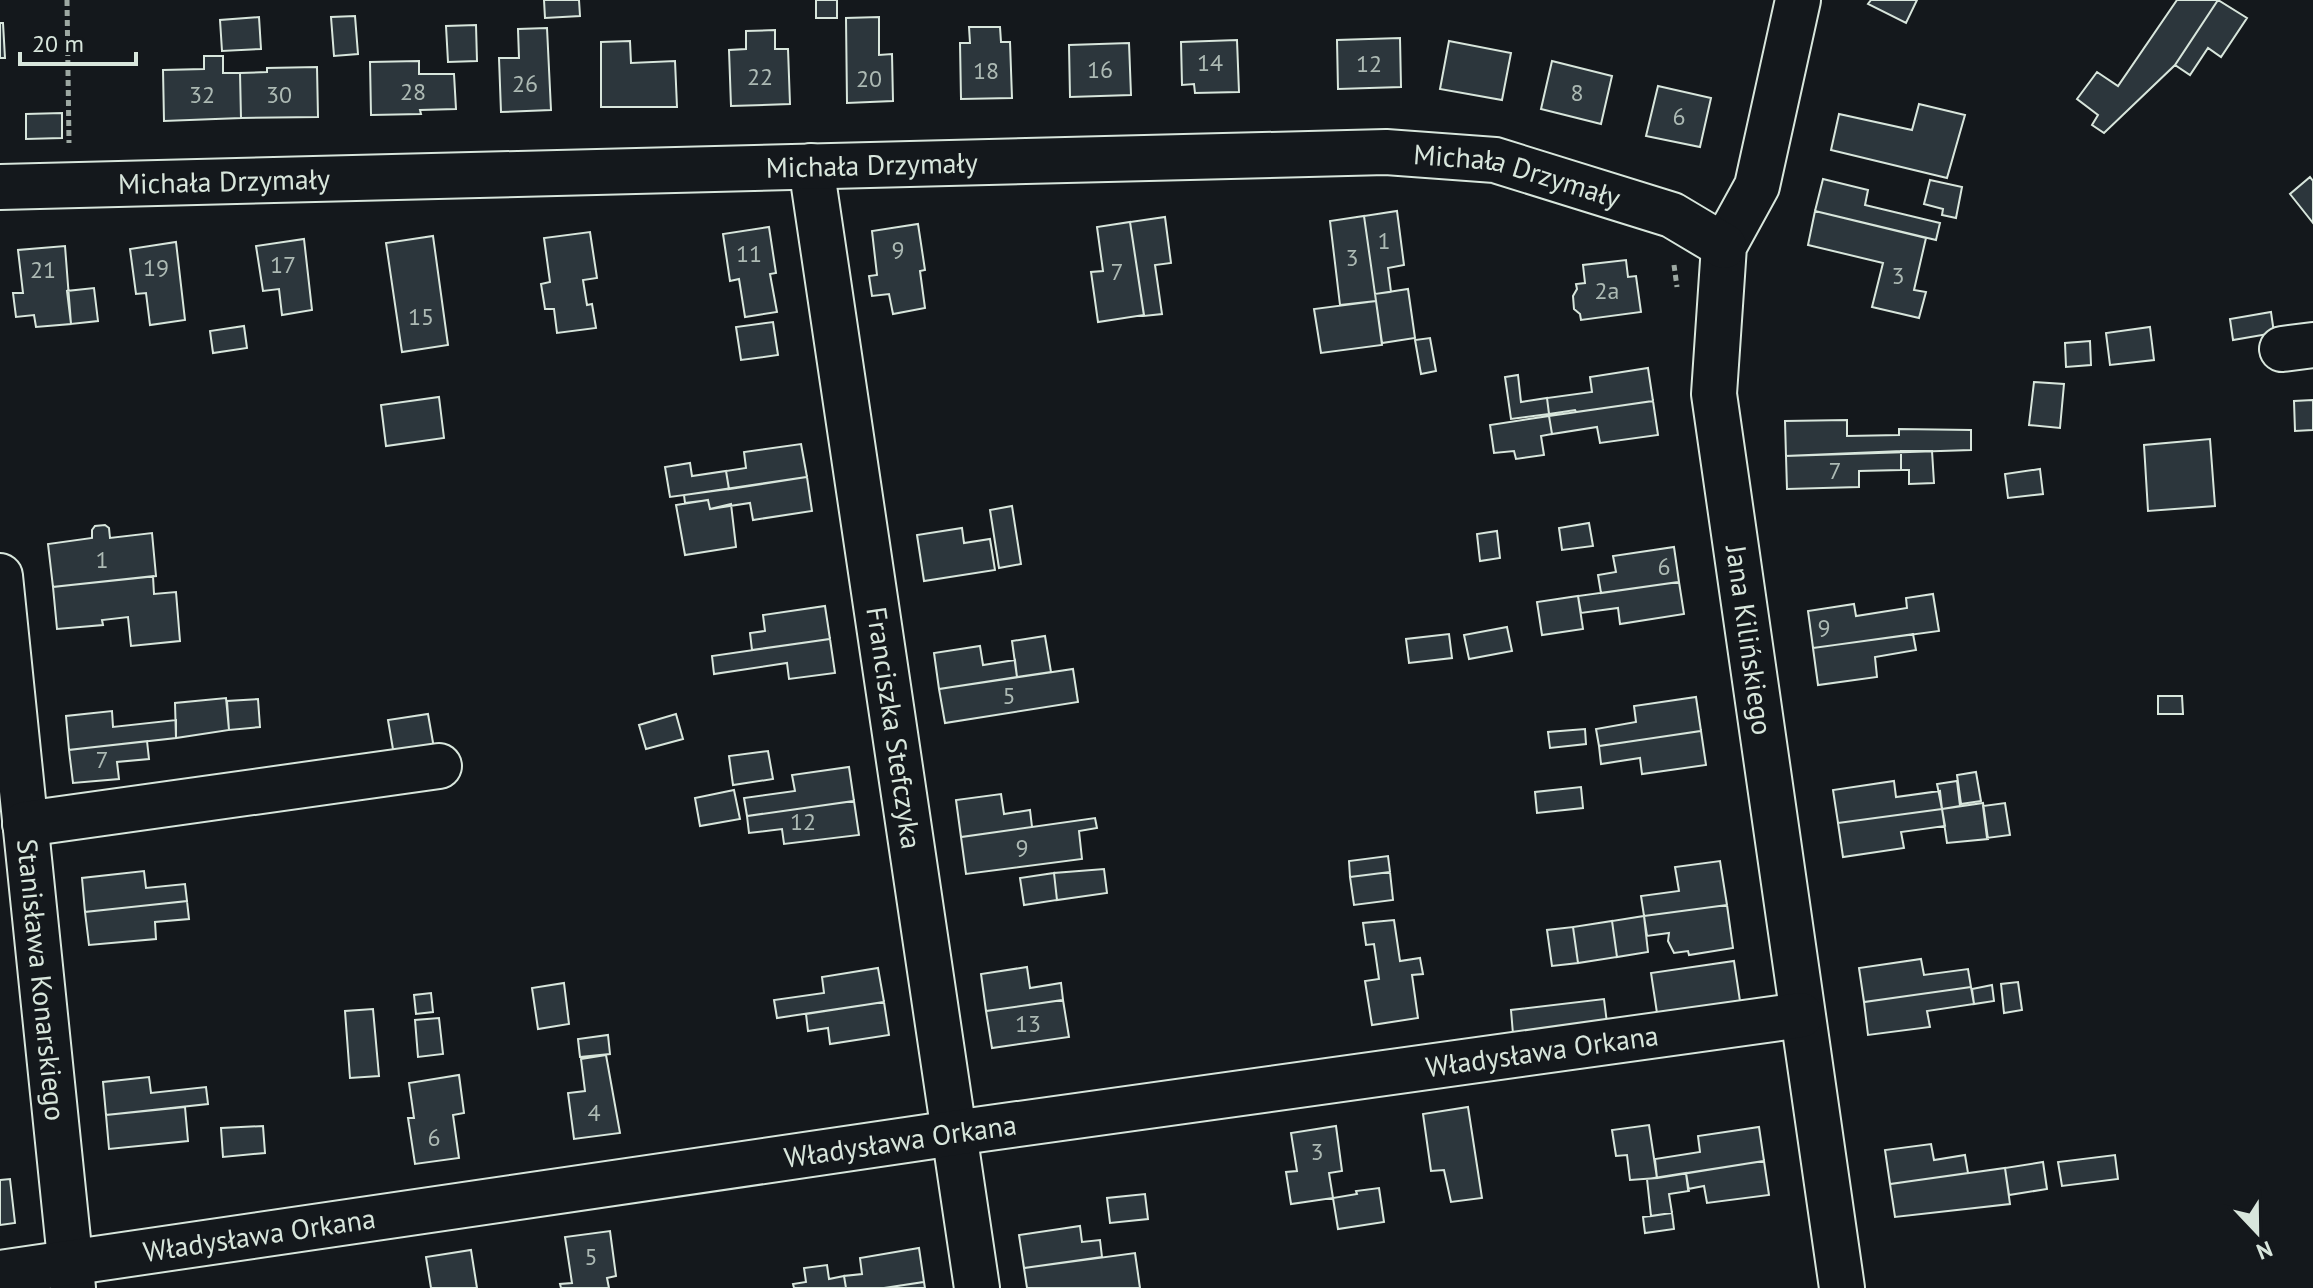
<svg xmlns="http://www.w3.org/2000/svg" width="2313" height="1288" viewBox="0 0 2313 1288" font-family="'PT Sans',sans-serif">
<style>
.building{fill:#2c363c;stroke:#d8e6dc;stroke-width:2}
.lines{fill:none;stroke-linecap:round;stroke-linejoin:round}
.minor-casing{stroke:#d8e6dc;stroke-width:48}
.path{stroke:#9da8a2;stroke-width:5;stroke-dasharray:6 4;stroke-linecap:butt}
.minor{stroke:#14181c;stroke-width:44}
.labels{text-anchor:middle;stroke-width:6;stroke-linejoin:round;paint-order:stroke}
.number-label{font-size:24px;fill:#adbab4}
.street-label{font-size:28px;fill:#d8e6dc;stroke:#14181c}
</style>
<rect width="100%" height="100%" fill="#14181c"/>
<path class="building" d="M544 0H579L580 16 545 18Z
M816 0H837V18H816Z
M1871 0H1917L1906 23 1868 4Z
M2177 0H2218L2175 65 2104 133 2092 125 2098 115 2077 99 2097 72 2118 86Z
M2218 0 2247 18 2221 57 2208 48 2190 75 2175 65Z
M355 16 358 54 334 56 331 17Z
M259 17 261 49 222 51 220 20Z
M879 17V55L892 54 893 101 847 103 846 18Z
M0 23H3L5 58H0Z
M476 25 477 61 448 62 446 26Z
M969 27H1000L1001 42H1010L1012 98 961 99 960 43H970Z
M547 28 551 110 501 112 499 58H519L518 29Z
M775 30V49H788L790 104 731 106 729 50 746 49V31Z
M1400 38 1401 87 1338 89 1337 40Z
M1237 40 1239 92 1195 93 1194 84 1182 85 1181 42Z
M630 41 631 63 675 61 677 107H601V42Z
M1449 41 1511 53 1502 100 1440 89Z
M1129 43 1131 95 1070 97 1069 45Z
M204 56H223V73H240L241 118 164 121 163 70 204 69Z
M419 61V74H454L456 109 420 110 421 114 371 115 370 62Z
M1552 61 1612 76 1601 124 1541 109Z
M317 67 318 117 241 118 240 73 267 72V68Z
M1658 86 1711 98 1700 147 1646 136Z
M1919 104 1965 115 1947 178 1831 150 1839 114 1912 130Z
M62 113V138L26 139V114Z
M2310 177 2313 181V223L2290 194Z
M1823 179 1868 190 1865 205 1940 223 1936 240 1815 211Z
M1930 180 1962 187 1956 218 1942 215 1943 209 1924 204Z
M1397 211 1404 265 1388 268 1391 292 1375 294 1364 216Z
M1815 211 1926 238 1914 290 1926 292 1919 318 1872 307 1883 263 1808 245Z
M1364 216 1376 301 1340 305 1330 221Z
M1165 217 1171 263 1155 265 1162 314 1144 316 1130 222Z
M1130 222 1144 315 1098 322 1091 272 1103 271 1097 227Z
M918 224 925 270 920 271 925 308 893 314 889 294 872 296 869 276 877 275 872 231Z
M769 227 776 273 770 274 777 312 745 317 739 279 730 281 723 234Z
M590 232 597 278 583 280 587 305 592 304 596 328 557 333 554 309H545L541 284 550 282 544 238Z
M433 236 448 345 402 352 386 243Z
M304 239 312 310 282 315 279 289 263 291 256 246Z
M176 242 185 320 150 325 146 293 136 294 130 249Z
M65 246 71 324 36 327 34 315 16 317 13 293H23L18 250Z
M1626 260 1628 277 1636 276 1641 312 1581 320 1580 314 1574 309 1573 296 1577 289 1576 284 1585 283 1583 265Z
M94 288 98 321 71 324 67 291Z
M1408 289 1415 338 1382 343 1375 294Z
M1376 301 1382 345 1321 353 1314 309Z
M2271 312 2274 333 2233 340 2230 319Z
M773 322 778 355 741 360 736 327Z
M244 326 247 348 213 353 210 331Z
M2150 327 2154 360 2110 365 2106 333Z
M1430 338 1436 371 1421 374 1415 340Z
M2090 341 2091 365 2066 367 2065 343Z
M1648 368 1653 401 1576 412 1575 410 1549 414 1547 398 1592 392 1590 377Z
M1518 375 1521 402 1547 398 1549 414 1511 419 1505 377Z
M2034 382 2064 384 2060 428 2029 425Z
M439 397 444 438 386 446 381 405Z
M2313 400V430L2295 431 2294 401Z
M1653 401 1658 435 1600 443 1597 427 1552 434 1549 416Z
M1549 416 1552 434 1541 436 1544 455 1516 459 1514 451 1494 453 1490 425Z
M1847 420V436L1899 435V429L1971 430V450L1786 456 1785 421Z
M2210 439 2215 506 2148 511 2144 445Z
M801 444 807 477 729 489 726 471 746 468 744 452Z
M1901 451V470L1859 471V487L1787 489 1786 456Z
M1901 451H1932L1934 483 1909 484V470H1901Z
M690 463 692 476 726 471 729 489 670 497 665 467Z
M2040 469 2043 494 2008 498 2005 474Z
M807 477 812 511 753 520 750 503 710 509 708 500 685 503 684 495Z
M708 500 710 509 731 504 736 547 685 555 676 505Z
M1012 506 1021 564 999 568 990 510Z
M1589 523 1593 546 1562 550 1559 528Z
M105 525 109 528 110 538 152 533 156 576 53 587 48 544 92 538V530L95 526Z
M962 528 964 543 990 539 995 570 924 581 917 535Z
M1497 531 1500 558 1480 561 1477 534Z
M1674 547 1679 582 1601 593 1598 575 1616 572 1613 556Z
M153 576 154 594 176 592 180 641 131 646 128 617 102 620 103 625 57 629 53 587Z
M1679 582 1684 614 1620 624 1618 608 1581 613 1578 596Z
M1933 594 1939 631 1813 648 1808 611 1854 604 1856 616 1907 608 1906 598Z
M1578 596 1583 629 1542 635 1537 602Z
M825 606 830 639 752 650 750 633 765 631 763 615Z
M1507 627 1512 651 1469 659 1464 635Z
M1449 634 1452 658 1409 663 1406 639Z
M1913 634 1916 650 1875 657 1877 677 1818 685 1813 648Z
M1045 636 1051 672 1017 677 1012 641Z
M830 639 835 673 789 679 787 663 714 674 712 656Z
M980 646 983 665 1015 660 1017 677 939 689 934 653Z
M1073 669 1078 702 945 723 939 689Z
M2158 696H2182L2183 714H2158Z
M1696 697 1701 731 1599 746 1596 729 1636 722 1634 706Z
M226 698 229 730 176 738 175 703Z
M258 699 260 727 229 730 227 701Z
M112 711 113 727 176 720V738L69 750 66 716Z
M428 714 435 754 395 761 388 720Z
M676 714 683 739 646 749 639 725Z
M1585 729 1586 744 1550 748 1548 732Z
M1701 731 1706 765 1642 774 1640 758 1601 764 1599 746Z
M147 741 149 759 117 762 119 779 73 783 69 750Z
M768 751 773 779 733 785 729 756Z
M849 767 854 801 747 816 744 798 795 791 792 775Z
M1976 772 1981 801 1961 804 1957 775Z
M1894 781 1896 797 1940 791 1942 809 1838 823 1833 790Z
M1957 781 1960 806 1942 809 1937 784Z
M1581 787 1583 808 1537 813 1535 792Z
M734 790 740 819 700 826 695 798Z
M1001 794 1004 814 1030 810 1032 827 961 837 956 800Z
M854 801 859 835 784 844 782 829 749 833 747 816Z
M1983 803 1988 839 1947 843 1942 809Z
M2005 803 2010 835 1987 838 1983 806Z
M1942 809 1945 826 1901 832 1904 848 1843 857 1838 823Z
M1095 818 1097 828 1079 831 1082 859 966 874 961 837Z
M1388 856 1390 872 1350 877 1349 861Z
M1720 861 1727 905 1644 916 1641 896 1679 891 1675 867Z
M1104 869 1107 893 1057 900 1054 873Z
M144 871 146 888 185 884 187 901 85 912 82 878Z
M1390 872 1393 900 1354 905 1350 877Z
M1054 873 1057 900 1024 905 1020 878Z
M187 901 189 919 155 922 156 939 89 945 85 912Z
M1727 905 1733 948 1689 955 1688 951 1674 953 1668 941 1669 933 1647 936 1644 916Z
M1644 916 1648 952 1617 957 1612 921Z
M1394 920 1400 961 1420 958 1423 974 1412 975 1418 1018 1372 1025 1365 981 1379 979 1374 944 1366 945 1363 923Z
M1612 921 1617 957 1578 963 1573 927Z
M1573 927 1578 963 1552 966 1547 930Z
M1921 959 1924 975 1968 969 1971 987 1864 1002 1859 968Z
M1734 961 1740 1001 1657 1013 1651 973Z
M1027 967 1030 988 1061 983 1063 1000 986 1011 981 974Z
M878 968 884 1002 777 1018 774 1000 824 993 822 977Z
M2018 982 2022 1010 2004 1013 2001 984Z
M564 983 569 1024 538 1029 532 988Z
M1992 985 1994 1001 1974 1004 1972 989Z
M1971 987 1974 1004 1927 1011 1930 1027 1868 1035 1864 1002Z
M431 993 433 1012 416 1014 414 995Z
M1604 999 1607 1023 1513 1034 1511 1010Z
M1063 1000 1069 1037 992 1048 986 1011Z
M884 1002 889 1035 830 1044 828 1028 808 1031 806 1014Z
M373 1009 379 1076 350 1078 345 1011Z
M439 1018 443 1054 418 1057 415 1020Z
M608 1035 610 1054 580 1057 578 1039Z
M606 1055 620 1133 574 1139 568 1093 585 1091 581 1059Z
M459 1075 464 1113 453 1115 459 1158 415 1164 408 1118H414L409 1083Z
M149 1077 151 1093 206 1087 208 1104 106 1115 103 1082Z
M185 1107 188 1141 109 1149 106 1115Z
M1468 1107 1482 1198 1451 1202 1444 1170 1431 1171 1423 1114Z
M1649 1125 1657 1178 1630 1180 1627 1155 1616 1156 1612 1130Z
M263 1126 265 1153 223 1157 221 1128Z
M1336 1126 1342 1171 1329 1173 1333 1198 1291 1204 1286 1172 1297 1171 1291 1133Z
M1759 1127 1764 1161 1657 1178 1655 1159 1700 1152 1698 1136Z
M1931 1144 1934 1160 1965 1155 1968 1173 1890 1184 1885 1150Z
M2115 1155 2118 1179 2062 1186 2058 1162Z
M1764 1161 1769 1195 1707 1203 1704 1186 1688 1189 1686 1173Z
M2043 1162 2047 1189 2009 1195 2005 1168Z
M2005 1168 2010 1204 1895 1217 1890 1184Z
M1686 1173 1689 1191 1669 1194 1672 1213 1651 1216 1647 1179Z
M10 1179 15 1223 0 1225V1180Z
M1379 1188 1384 1222 1338 1229 1333 1198 1357 1194 1356 1191Z
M1145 1194 1148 1219 1110 1223 1107 1198Z
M1672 1213 1674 1229 1645 1233 1643 1217Z
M1080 1226 1082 1242 1100 1240 1102 1257 1024 1268 1019 1235Z
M610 1231 616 1276 607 1278 609 1288H561L560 1284 572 1283 565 1237Z
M919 1248 924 1282 884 1288H846L844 1276 862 1274 860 1258Z
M471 1250 477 1288H431L426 1257Z
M1135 1253 1140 1288H1027L1024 1268Z
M827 1265 829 1279 844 1276 846 1288H794L793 1284 806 1282 804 1268Z
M924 1282 925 1288H884Z"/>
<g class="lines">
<defs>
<g id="minor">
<path id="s1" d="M1798 0 1757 186 1724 246 1714 394 1842 1288"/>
<path id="s2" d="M811 166 977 1288"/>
<path id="s3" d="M0 187 1386 152 1495 160 1672 215 1724 246"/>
<path d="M2282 349 2313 345"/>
<path id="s4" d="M0 576 73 1288"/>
<path d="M25 824 439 766"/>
<path id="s5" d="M0 1273 954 1133 1801 1015"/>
</g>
</defs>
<use href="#minor" class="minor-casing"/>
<path class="path" d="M67 0 69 143
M1674 265 1677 287"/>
<use href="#minor" class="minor"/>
</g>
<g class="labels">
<g class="number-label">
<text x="1210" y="71">14</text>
<text x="1369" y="72">12</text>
<text x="1100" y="78">16</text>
<text x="986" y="79">18</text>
<text x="760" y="85">22</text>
<text x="869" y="87">20</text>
<text x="525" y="92">26</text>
<text x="413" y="100">28</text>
<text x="1577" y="101">8</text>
<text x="202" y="103">32</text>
<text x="279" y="103">30</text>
<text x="1679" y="125">6</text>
<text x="1384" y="249">1</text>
<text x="898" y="258">9</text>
<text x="749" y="262">11</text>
<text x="1352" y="266">3</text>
<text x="283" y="273">17</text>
<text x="156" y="276">19</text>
<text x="43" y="278">21</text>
<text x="1117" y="280">7</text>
<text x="1898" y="284">3</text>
<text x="1607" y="299">2a</text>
<text x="421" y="325">15</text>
<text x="1835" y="479">7</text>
<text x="102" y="568">1</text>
<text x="1664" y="575">6</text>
<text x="1824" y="636">9</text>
<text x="1009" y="704">5</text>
<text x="102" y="768">7</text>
<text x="803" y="830">12</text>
<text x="1022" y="856">9</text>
<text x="1028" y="1032">13</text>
<text x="594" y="1121">4</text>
<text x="434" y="1146">6</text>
<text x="1317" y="1160">3</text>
<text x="591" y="1265">5</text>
</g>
<g class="street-label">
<text dy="10" stroke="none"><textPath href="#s3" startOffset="872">Michała Drzymały</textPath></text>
<text dy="10" stroke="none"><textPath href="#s3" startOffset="1520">Michała Drzymały</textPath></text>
<text dy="10" stroke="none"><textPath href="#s3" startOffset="224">Michała Drzymały</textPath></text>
<text dy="10" stroke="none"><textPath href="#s1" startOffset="656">Jana Kilińskiego</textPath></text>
<text dy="10" stroke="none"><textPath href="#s2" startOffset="568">Franciszka Stefczyka</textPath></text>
<text dy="10" stroke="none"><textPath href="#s4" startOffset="406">Stanisława Konarskiego</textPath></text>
<text dy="10" stroke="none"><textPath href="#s5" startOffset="1558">Władysława Orkana</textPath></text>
<text dy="10" stroke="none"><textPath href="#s5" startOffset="910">Władysława Orkana</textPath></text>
<text dy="10" stroke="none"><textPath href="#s5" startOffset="262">Władysława Orkana</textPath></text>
</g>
</g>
<g transform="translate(2257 1232) rotate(158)" stroke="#14181c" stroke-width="6" paint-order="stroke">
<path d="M0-6L14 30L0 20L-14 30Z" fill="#d8e6dc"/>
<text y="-12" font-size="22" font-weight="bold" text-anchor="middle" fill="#d8e6dc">N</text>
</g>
<path d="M20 52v12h116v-12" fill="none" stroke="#d8e6dc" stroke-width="4"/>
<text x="32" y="52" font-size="24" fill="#d8e6dc" stroke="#14181c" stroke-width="6" paint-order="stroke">20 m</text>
</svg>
